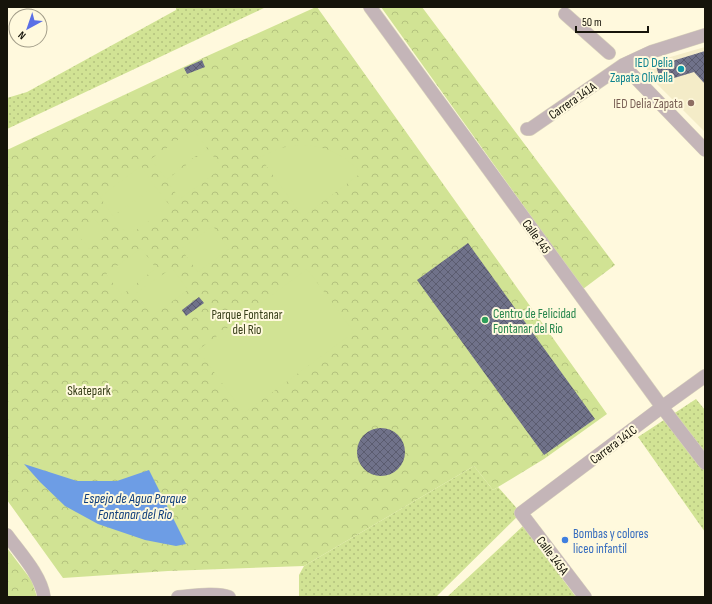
<svg xmlns="http://www.w3.org/2000/svg" width="712" height="604" viewBox="0 0 712 604" font-family="'Sofia Sans Condensed',sans-serif">
<style>
.built{fill:#f4ecc8}
.grass{fill:url(#grass-dots)}
.park{fill:url(#park-crowns)}
.pitch{fill:#d1e394}
.water{fill:#6d9de5}
.building{fill:url(#building-cross-hatch)}
.lines{fill:none;stroke-linecap:round;stroke-linejoin:round}
.minor-casing{stroke:#dad4bb;stroke-width:14}
.minor{stroke:#c4b5b8;stroke-width:13}
.culture-dot{fill:#0f9aa8;stroke:#fff9dd;stroke-width:1.5}
.education-dot{fill:#8d6e63;stroke:#fff9dd;stroke-width:1.5}
.leisure-dot{fill:#2e9e5b;stroke:#fff9dd;stroke-width:1.5}
.shop-dot{fill:#3f7fe0;stroke:#fff9dd;stroke-width:1.5}
.labels{text-anchor:middle;stroke-width:4;stroke-linejoin:round;paint-order:stroke}
.culture-label{font-size:13px;fill:#0d838f;stroke:#fff9dd;text-anchor:end}
.street-label{font-size:13px;fill:#16140a;stroke:#fff9dd}
.education-label{font-size:13px;fill:#785e54;stroke:#fff9dd;text-anchor:end}
.leisure-label{font-size:13px;fill:#27864d;stroke:#fff9dd;text-anchor:start}
.park-label{font-size:13px;fill:#373e18;stroke:#fff9dd}
.shop-label{font-size:13px;fill:#366cbe;stroke:#fff9dd;text-anchor:start}
.water-label{font-size:14px;font-style:italic;fill:#0d3c7b;stroke:#fff9dd}
</style>
<defs>
<pattern id="grass-dots" width="8" height="8" patternUnits="userSpaceOnUse"><rect width="8" height="8" fill="#d1e394"/><path d="M2 2h.1M6 6h.1" fill="none" stroke="#b3c27e" stroke-width="1.8" stroke-linecap="round"/></pattern>
<pattern id="park-crowns" width="20" height="18" patternUnits="userSpaceOnUse"><rect width="20" height="18" fill="#d1e394"/><path d="M2 6a3 3 0 1 1 6 0M12 15a3 3 0 1 1 6 0" fill="none" stroke="#b3c27e"/></pattern>
<pattern id="building-cross-hatch" width="8" height="8" patternUnits="userSpaceOnUse"><rect width="8" height="8" fill="#70728a"/><path d="M0 0l8 8M0 8l8-8" fill="none" stroke="#5b5c6f"/></pattern>
</defs>
<rect width="100%" height="100%" fill="#fff9dd"/>
<path class="built" d="M705 47V132L648 75 646 64Z"/>
<path class="grass" d="M176 7H266L7 129V98L27 92 176 10Z
M696 399 705 410V532L638 437Z
M474 466 493 490 498 487 521 513 436 597H299V575L304 566Z
M523 526 576 597H447Z"/>
<path class="park" d="M316 7H317L607 414 544 459 493 490 474 466 304 566 168 571 63 578 7 500V150L205 57Z
M381 7H422L615 265 583 289Z
M7 548 32 581 37 597H7Z"/>
<path class="pitch" d="M193 129 207 148 165 178 151 159Z
M299 145C324 145 344 154 361 173L303 217 260 157 280 148Z
M208 149 222 168 180 199 166 180Z
M141 166 155 186 113 216 100 197Z
M156 187 170 206 128 236 114 217Z
M94 218 107 234 89 249 76 232Z
M213 226 229 249 198 272 181 249Z
M141 248 156 268 122 295 106 274Z
M172 268 188 290 152 316 136 293Z
M307 269 354 332 244 413 198 350Z"/>
<path class="water" d="M24 464 77 481H117L149 470 186 544 176 546 145 540 98 524 65 506 40 482Z"/>
<path class="building" d="M705 51V84L694 72 661 82 656 66Z
M202 60 205 67 187 74 184 68Z
M468 243 595 419 544 455 417 280Z
M199 297 204 303 186 316 182 310Z
M357 452a24 24 0 1 1 48 0a24 24 0 1 1-48 0Z"/>
<g class="lines">
<defs>
<path id="minor" d="M370 7 662 407 705 463
M565 14 609 53
M623 65 705 150
M527 129H530L623 65 651 52 705 35
M7 535C20 553 41 575 44 597
M178 597C191 596 217 592 229 597
M585 597 521 513 662 407 705 376"/>
</defs>
<use href="#minor" class="minor-casing"/>
<use href="#minor" class="minor"/>
</g>
<circle class="culture-dot" cx="681" cy="69" r="4"/>
<circle class="education-dot" cx="691" cy="103" r="4"/>
<circle class="leisure-dot" cx="485" cy="320" r="4"/>
<circle class="shop-dot" cx="565" cy="540" r="4"/>
<g class="labels">
<g class="culture-label">
<text x="673" y="67">IED Delia<tspan x="673" dy="15">Zapata Olivella</tspan></text>
</g>
<g class="street-label">
<text transform="translate(572 100) rotate(-35)" y="5">Carrera 141A</text>
<text transform="translate(537 236) rotate(54)" y="5">Calle 145</text>
<text transform="translate(613 444) rotate(-37)" y="5">Carrera 141C</text>
<text transform="translate(553 555) rotate(53)" y="5">Calle 145A</text>
</g>
<g class="education-label">
<text x="683" y="108">IED Delia Zapata</text>
</g>
<g class="leisure-label">
<text x="493" y="318">Centro de Felicidad<tspan x="493" dy="15">Fontanar del Rio</tspan></text>
</g>
<g class="park-label">
<text x="247" y="319">Parque Fontanar<tspan x="247" dy="15">del Rio</tspan></text>
<text x="89" y="395">Skatepark</text>
</g>
<g class="shop-label">
<text x="573" y="538">Bombas y colores<tspan x="573" dy="15">liceo infantil</tspan></text>
</g>
<g class="water-label">
<text x="135" y="503">Espejo de Agua Parque<tspan x="135" dy="16">Fontanar del Rio</tspan></text>
</g>
</g>
<rect width="712" height="604" fill="none" stroke="#16140a" stroke-width="16"/>
<g transform="translate(28 28) rotate(220)"><circle r="19" fill="#fff9dd" stroke="#a29d89"/>
<path d="M0-3L7 15L0 10L-7 15Z" fill="#5a6fe6"/>
<text y="-6" font-size="11" font-weight="bold" text-anchor="middle" fill="#16140a">N</text>
</g>
<path d="M576 26v6h72v-6" fill="none" stroke="#16140a" stroke-width="2"/>
<text x="582" y="26" font-size="12" fill="#16140a" stroke="#fff9dd" stroke-width="3" paint-order="stroke">50 m</text>
</svg>
